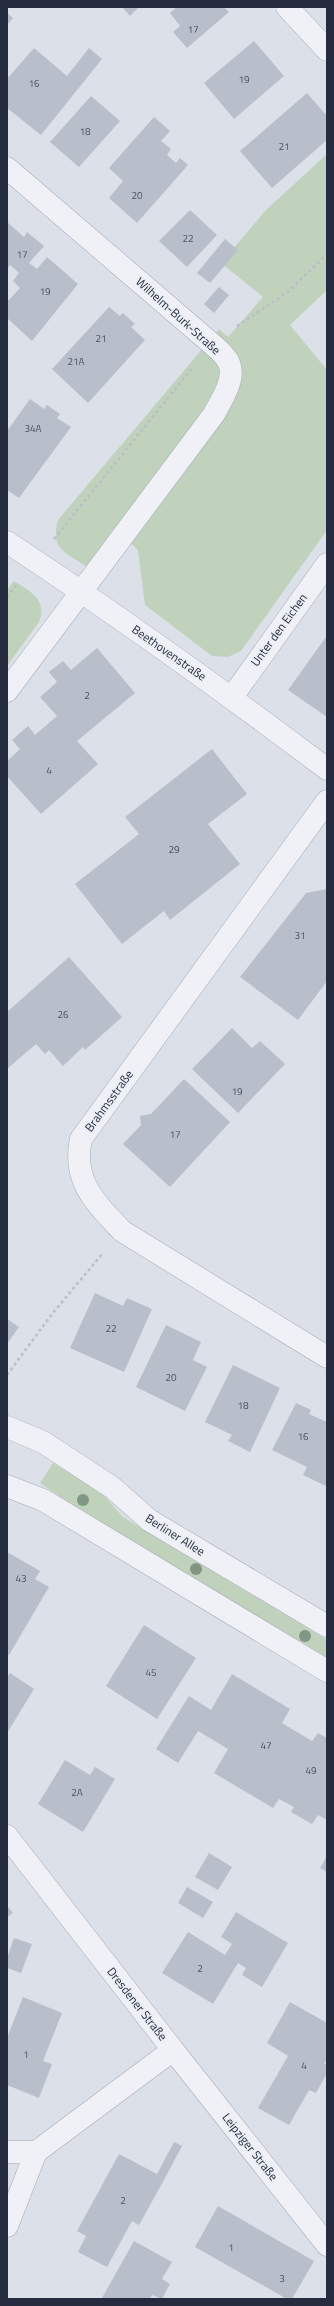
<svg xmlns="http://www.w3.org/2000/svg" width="334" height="2306" viewBox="0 0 334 2306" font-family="'Titillium Web',sans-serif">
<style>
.green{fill:#c0d2bc}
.building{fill:#b9becb}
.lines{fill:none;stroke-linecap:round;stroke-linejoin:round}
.minor-casing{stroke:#a5aab5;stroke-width:23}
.path{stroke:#babec6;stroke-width:2.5;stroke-dasharray:3 3;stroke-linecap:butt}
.minor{stroke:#eff1f6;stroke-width:22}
.tree{fill:#819783}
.labels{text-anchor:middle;stroke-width:4;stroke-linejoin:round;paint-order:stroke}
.number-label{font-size:10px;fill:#4a5062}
.street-label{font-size:12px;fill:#252c3f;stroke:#ebeff5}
</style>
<rect width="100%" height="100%" fill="#dce0e8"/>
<path class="green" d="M327 154V290L290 325 327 370V530L241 651 228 657 212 656 145 605 138 550 114 528 87 567C65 552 50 550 58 520L219 329 228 337 263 297 221 263 266 210Z
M14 581C30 591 48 600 39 622L7 666V590Z
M53 1463 102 1493 123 1517 327 1640V1660L83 1513 40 1483Z"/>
<path class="building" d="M122 7H139L130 16Z
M177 7H224L229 12 187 48 173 32 180 26 170 13Z
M7 13 13 18 7 25Z
M254 41 284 76 234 119 204 83Z
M34 48 67 76 89 48 102 59 41 135 7 108V79Z
M307 93 327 116V140L272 188 240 151Z
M91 96 120 121 79 167 50 142Z
M154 117 170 131 161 141 171 149 167 155 176 163 180 158 188 165 137 223 109 198 123 181 109 168Z
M190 210 217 235 187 267 159 241Z
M7 222 24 237 27 232 44 246 29 263 37 269 47 257 78 284 32 341 7 318V302L20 288 13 281 19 273 10 265 7 269Z
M225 239 238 250 210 283 197 273Z
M219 287 229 295 214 313 204 304Z
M109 307 120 316 123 313 135 324 131 327 145 340 88 403 52 369Z
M30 399 44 409 47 405 60 414 57 418 71 427 19 498 7 490V431Z
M326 637 327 638V717L288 690Z
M97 648 135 693 77 741 98 764 41 814 7 776V761L20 749 12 740 28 726 35 735 57 716 40 697 57 682 49 672 63 661 71 670Z
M212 749 247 794 208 824 240 864 170 920 164 911 122 944 75 884 139 834 125 817Z
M327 889V981L298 1020 240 977 306 893Z
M69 957 122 1017 85 1050 83 1047 63 1066 49 1050 45 1054 36 1044 7 1069V1012Z
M232 1028 252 1048 260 1041 285 1064 238 1113 192 1069Z
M184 1079 230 1122 170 1187 123 1144 141 1125 140 1116 151 1114Z
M95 1293 123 1306 127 1298 152 1309 124 1372 70 1348Z
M7 1319 19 1327 7 1344Z
M166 1325 201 1342 193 1360 207 1367 185 1411 136 1387Z
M233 1365 280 1388 250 1452 228 1441 232 1435 205 1422Z
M296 1403 311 1410 309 1414 327 1422 326 1486 303 1475 307 1467 272 1450Z
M7 1552 40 1571 35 1579 49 1587 9 1655 7 1654Z
M144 1625 196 1658 157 1719 106 1686Z
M10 1673 34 1689 7 1733V1677Z
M232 1674 290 1709 282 1723 312 1741 318 1733 327 1738V1820L318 1815 312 1824 291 1812 294 1807 279 1799 273 1808 214 1773 228 1749 198 1731 178 1763 156 1749 189 1696 211 1710Z
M65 1760 90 1775 95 1767 115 1779 83 1832 38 1804Z
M209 1853 232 1867 218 1890 195 1877Z
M327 1856V1872L320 1868Z
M187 1887 213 1902 203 1918 178 1903Z
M7 1906 13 1913 7 1917Z
M236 1912 288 1943 262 1987 242 1975 246 1968 238 1963 213 2004 162 1973 188 1932 225 1955 232 1944 221 1937Z
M14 1938 32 1944 21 1973 7 1968V1958Z
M23 1997 62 2013 43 2061 52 2064 39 2098 7 2085V2038Z
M290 2002 327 2023V2059L324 2064 327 2065V2073L316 2093 309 2090 289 2125 258 2108 288 2056 267 2043Z
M174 2142 182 2146 165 2178 139 2225 132 2221 107 2267 78 2252 86 2236 77 2231 119 2154 157 2174Z
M218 2206 314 2261 292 2299H287L195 2247Z
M134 2241 172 2262 162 2279 170 2284 162 2299 152 2295 150 2299H104L102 2298Z"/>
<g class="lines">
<defs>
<path id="minor" d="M287 7 327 50
M7 168 212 344C218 349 226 356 229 363 236 379 221 401 214 414L7 691
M7 542C116 614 222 690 327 769
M232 697 327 564
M327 801 81 1139C72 1181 95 1202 122 1231L327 1357
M7 1427 43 1442 113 1488 149 1520 327 1626
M7 1486 43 1500 327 1671
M7 1836 173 2050 36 2152 7 2226
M173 2050 327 2245
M7 2152H36"/>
</defs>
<use href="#minor" class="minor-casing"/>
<path class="path" d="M237 326 288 292 327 254
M54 539 193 367
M7 597 18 583
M7 1375 52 1314 103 1253"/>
<use href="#minor" class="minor"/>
</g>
<g class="tree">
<circle cx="83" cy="1500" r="6"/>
<circle cx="196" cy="1569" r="6"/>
<circle cx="305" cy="1636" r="6"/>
</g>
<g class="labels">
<g class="number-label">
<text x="193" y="33">17</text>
<text x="244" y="83">19</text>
<text x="34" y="87">16</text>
<text x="85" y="135">18</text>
<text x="284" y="150">21</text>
<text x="137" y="199">20</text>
<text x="188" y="242">22</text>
<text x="22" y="258">17</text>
<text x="45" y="295">19</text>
<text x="101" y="342">21</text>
<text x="76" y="365">21A</text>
<text x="33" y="432">34A</text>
<text x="87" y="699">2</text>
<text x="49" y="774">4</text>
<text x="174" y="853">29</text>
<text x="300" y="939">31</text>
<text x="63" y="1018">26</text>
<text x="237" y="1095">19</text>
<text x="175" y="1138">17</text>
<text x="111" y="1332">22</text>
<text x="171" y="1381">20</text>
<text x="243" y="1409">18</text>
<text x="303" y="1440">16</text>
<text x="21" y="1582">43</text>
<text x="151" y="1676">45</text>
<text x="266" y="1749">47</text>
<text x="311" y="1774">49</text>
<text x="77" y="1796">2A</text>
<text x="200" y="1972">2</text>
<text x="26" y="2058">1</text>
<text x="304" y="2069">4</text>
<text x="123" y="2204">2</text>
<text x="231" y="2251">1</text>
<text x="282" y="2282">3</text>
</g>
<g class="street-label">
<text transform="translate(178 316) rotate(42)" y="4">Wilhelm-Burk-Straße</text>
<text transform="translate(279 630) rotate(-54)" y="4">Unter den Eichen</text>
<text transform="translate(169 653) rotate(35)" y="4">Beethovenstraße</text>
<text transform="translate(109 1101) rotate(-54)" y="4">Brahmsstraße</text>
<text transform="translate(175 1535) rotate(32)" y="4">Berliner Allee</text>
<text transform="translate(137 2004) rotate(52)" y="4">Dresdener Straße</text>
<text transform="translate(250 2147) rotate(52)" y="4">Leipziger Straße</text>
</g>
</g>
<rect width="334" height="2306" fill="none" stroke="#252c3f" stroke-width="16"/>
</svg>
